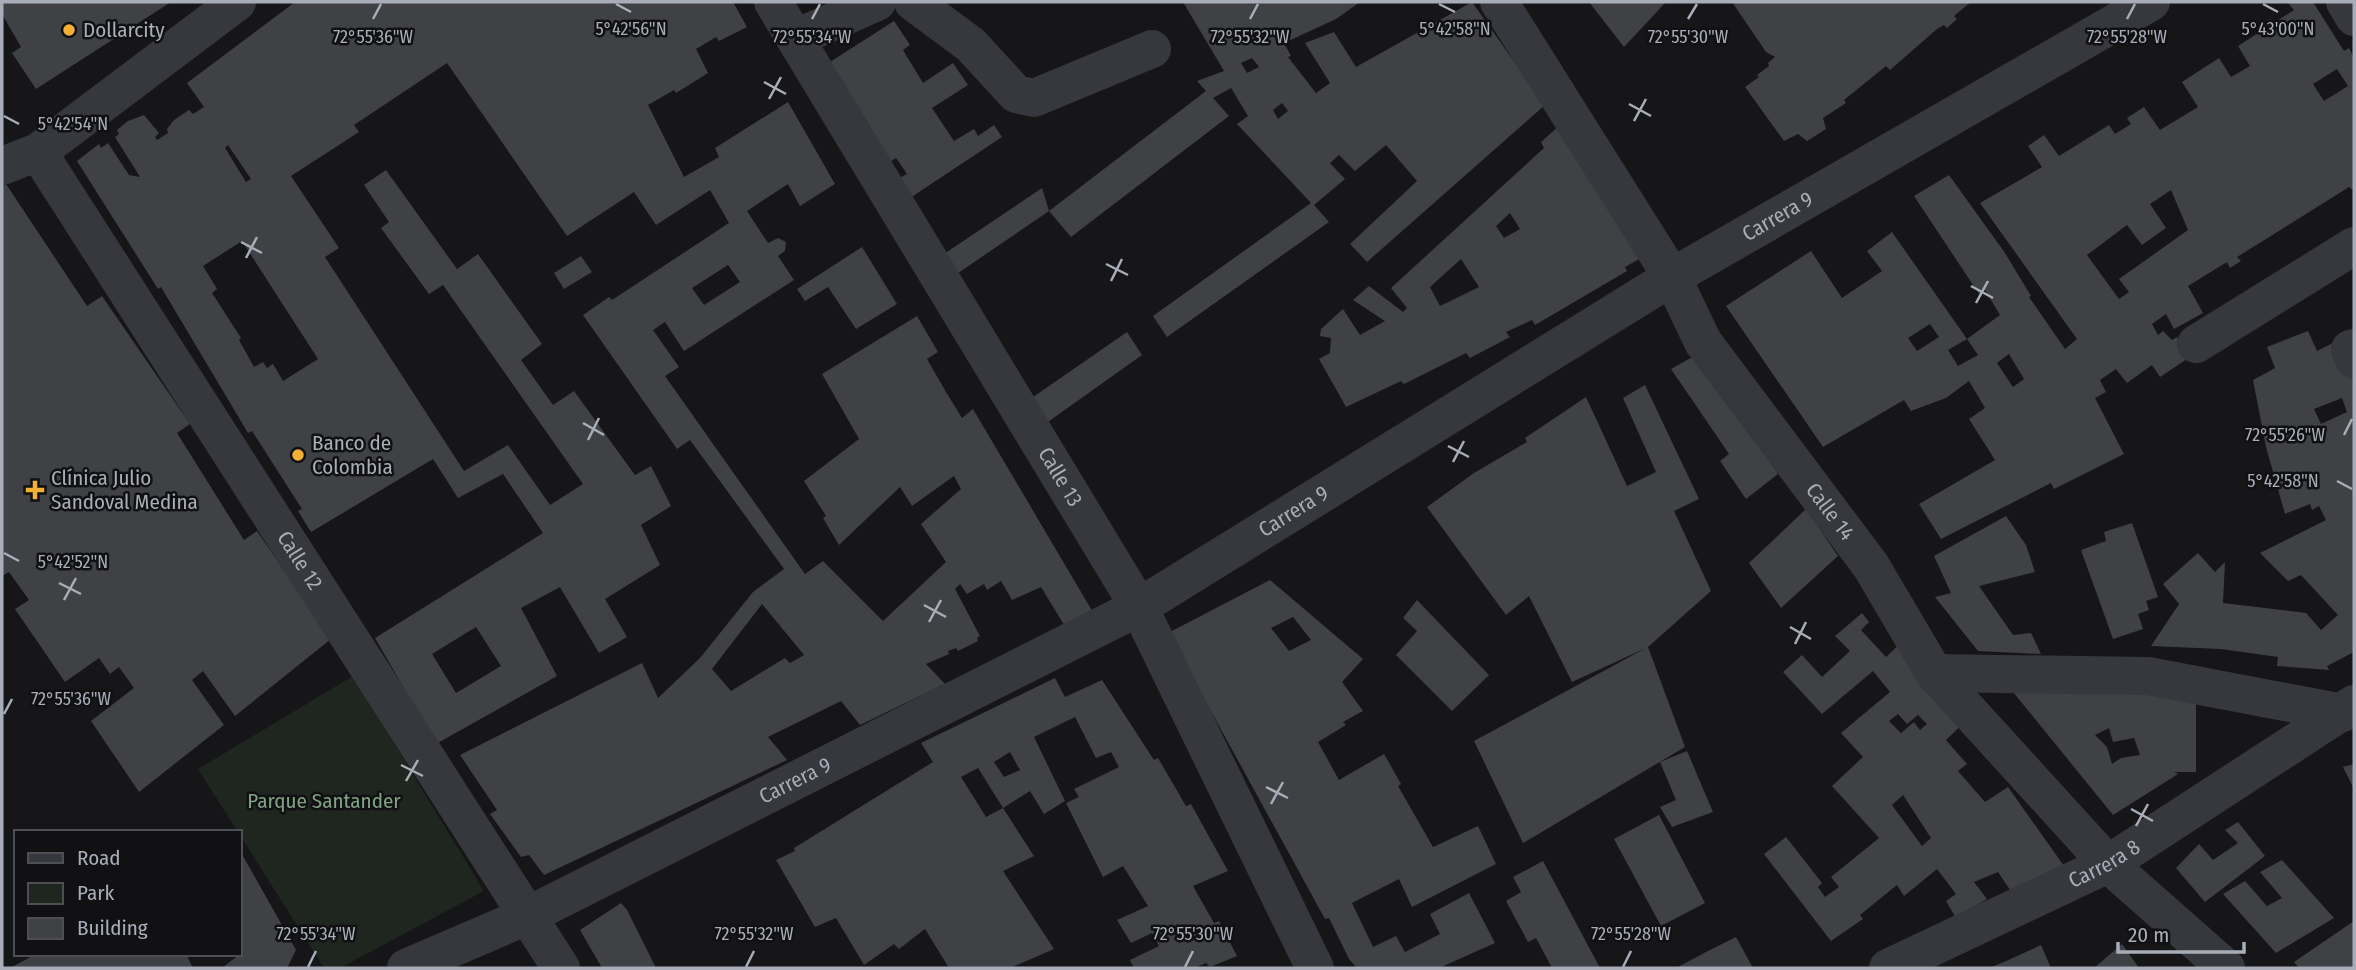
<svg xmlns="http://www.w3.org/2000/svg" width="2356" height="970" viewBox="0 0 2356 970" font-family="'Fira Sans Condensed',sans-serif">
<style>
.green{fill:#1e261f}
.building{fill:#404145;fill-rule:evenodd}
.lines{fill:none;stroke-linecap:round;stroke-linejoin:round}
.minor{stroke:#37383d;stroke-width:38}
.ticks{fill:none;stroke:#a8adb8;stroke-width:2.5}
.poi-dot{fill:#f2b134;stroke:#111113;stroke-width:2.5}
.labels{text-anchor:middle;stroke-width:5;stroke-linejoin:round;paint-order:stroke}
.poi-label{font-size:21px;fill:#a8adb8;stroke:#111113;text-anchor:start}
.street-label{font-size:21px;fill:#a8adb8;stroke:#111113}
.park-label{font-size:21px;fill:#7fa381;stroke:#111113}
.ticks-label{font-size:18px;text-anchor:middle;fill:#a8adb8;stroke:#111113;stroke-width:5;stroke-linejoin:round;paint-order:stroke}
</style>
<rect width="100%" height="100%" fill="#161618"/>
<path class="green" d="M353 676 484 891 340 968H324L198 769Z"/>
<path class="building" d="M2 2H171L36 89 12 53 21 47 2 14Z
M295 2H733L747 27 719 41 716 37 696 49 708 73 676 93 674 90 648 105 684 177 719 157 715 148 788 102 835 184 800 206 788 184 747 211 768 243 778 238 786 242 785 251 778 256 794 280 684 351 665 322 653 330 679 367 665 376 805 574 823 561 883 621 946 562 921 524 961 489 954 476 912 506 900 487 839 545 823 518 826 516 804 481 859 439 822 374 917 316 938 352 927 359 946 392 962 418 973 409 1094 614 1066 628 1041 587 1012 600 1001 581 987 590 984 584 967 594 960 584 955 589 980 636 977 638 978 641 958 651 956 648 948 651 949 654 926 664 945 684 860 725 841 701 768 737 787 760 544 875 529 855 521 857 490 814 497 810 460 755 642 663 658 698 700 658 753 592 784 569 690 440 677 449 583 315 609 297 612 300 729 223 710 190 656 225 634 192 567 236 447 63 354 125 359 132 291 176 339 248 325 257 464 471 508 445 550 505 583 484 443 285 429 294 381 228 389 222 364 185 386 170 457 269 478 254 542 344 521 360 553 405 574 391 635 475 651 466 671 506 641 525 660 565 605 599 627 637 599 653 560 587 521 608 557 676 436 744 375 638 543 533 503 474 458 498 433 459 311 532 298 511 302 509 252 431 248 433 161 287 158 289 77 161 99 144 101 148 108 143 129 175 140 177 115 137 119 134 117 130 128 121 144 115 159 133 155 137 157 140 168 133 167 129 174 120 189 110 193 114 204 107 187 83ZM228 145 251 179 246 182 225 148ZM242 241 318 359 283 381 273 364 267 368 263 362 254 367 239 340 241 338 212 293 217 289 203 266ZM728 265 740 282 704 305 692 288ZM762 604 804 655 790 663 785 658 731 691 712 669ZM476 627 501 666 456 693 432 654Z
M1183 2H1360L1336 19 1284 43 1291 56 1288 57 1316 93 1330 83 1305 43 1334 32 1356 67 1472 2 1545 105 1367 262 1350 244 1417 181 1386 145 1355 171 1339 155 1330 163 1345 179 1314 205 1329 222 1167 337 1153 316 1311 203 1237 124 1248 116 1231 88 1213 98 1229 116 1071 237 1049 211 1206 91 1197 81 1224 71ZM1252 58 1259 67 1247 73 1241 63ZM1282 103 1288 111 1278 119 1273 110Z
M1589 2H1666L1624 47Z
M1732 2 1786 3 1971 2 1954 16 1957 19 1947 28 1944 25 1937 29 1890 70 1886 66 1844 100 1846 103 1823 118 1826 129 1807 141 1798 134 1784 141 1745 87 1759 77 1757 75 1769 66 1768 63 1775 57 1766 52Z
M2287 2H2313L2344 51 2349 48 2354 58V191L2349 187 2237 257 2241 261 2230 268 2227 262 2188 286 2203 313 2174 329 2166 314 2152 324 2158 335 2163 331 2172 340 2177 337 2189 357 2184 361 2160 377 2152 365 2127 383 2116 369 2100 380 2106 392 2095 398 2124 454 2054 489 2051 483 1941 539 1919 504 1995 460 1969 419 1985 408 1969 381 1946 398 1911 411 1904 400 1823 447 1726 306 1811 251 1842 298 1882 271 1867 251 1892 232 1967 339 2000 315 1985 290 1979 294 1914 196 1949 175 2005 253 2031 296 2029 297 2065 349 2077 339 1980 203 2042 167 2028 146 2044 135 2059 156 2109 125 2115 134 2131 124 2127 118 2144 107 2160 130 2198 107 2182 82 2219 58 2231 77 2250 66 2238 46 2294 10ZM2337 69 2348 86 2324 101 2313 84ZM2171 190 2188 230 2119 279 2129 292 2119 299 2087 255 2127 225 2142 245 2166 228 2150 204ZM1930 324 1939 337 1917 351 1908 338ZM1967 339 1978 355 1958 366 1948 350ZM2009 354 2024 379 2013 387 1997 363Z
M894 21 910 45 903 50 923 83 953 63 968 85 932 108 954 141 974 129 978 136 994 125 1002 137 910 198 898 179 907 174 903 168 896 158 888 163 830 62Z
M1559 126 1641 258 1625 267 1627 271 1535 325 1532 320 1506 332 1510 337 1470 358 1466 353 1404 384 1401 381 1346 407 1319 359 1330 353 1331 338 1320 336 1321 329 1343 309 1360 335 1385 321 1353 300 1369 286 1403 312 1407 308 1391 288 1544 148 1541 142ZM1510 213 1520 229 1504 238 1496 226ZM1461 259 1479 287 1440 306 1430 287Z
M6 184 87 306 102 296 190 424 177 433 244 540 257 531 331 639 235 716 203 671 192 680 224 725 139 792 91 721 134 688 119 667 110 674 99 658 65 682 15 609 29 600 9 572 2 576V186Z
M1042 188 1049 211 945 282 935 260Z
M862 247 897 304 856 329 828 287 805 301 797 289Z
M581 256 592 272 564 289 554 273Z
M2308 331 2317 351 2337 341 2354 382V652L2327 666 2329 670 2277 666 2278 657 2221 649 2151 646 2179 604 2163 584 2198 553 2215 572 2225 562 2223 603 2306 613 2321 630 2338 615 2301 575 2288 581 2260 553 2326 520 2319 506 2312 510 2310 504 2285 514 2266 447 2253 380 2275 368 2267 347ZM2342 398 2347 412 2321 424 2314 409Z
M1127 332 1142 355 1038 429 1023 404Z
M1696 355 1778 474 1746 499 1720 461 1729 454 1671 369Z
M1645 385 1699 499 1674 511 1711 591 1648 647 1685 747 1523 843 1474 741 1646 648 1572 682 1529 596 1506 615 1427 507 1474 473 1527 442 1525 438 1586 397 1627 486 1656 472 1623 398Z
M1806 509 1838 556 1781 608 1749 563Z
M2006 516 2026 545 2035 572 1979 586 2013 635 2031 633 2041 654 1978 651 1935 597 1951 593 1934 556Z
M2132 523 2158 597 2146 601 2149 610 2138 614 2143 629 2113 639 2081 550 2106 541 2104 532Z
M1270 580 1363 659 1342 682 1363 711 1343 722 1346 725 1318 742 1339 780 1384 754 1401 784 1398 786 1433 847 1478 826 1496 864 1412 907 1399 879 1352 903 1373 947 1396 936 1405 952 1440 934 1430 914 1469 893 1495 943 1439 968H1357L1349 959 1329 918 1325 919 1168 633ZM1293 617 1311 640 1289 651 1271 628Z
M1417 600 1489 675 1452 711 1396 655 1417 631 1403 618Z
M1862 613 1869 622 1861 630 1886 657 1904 640 1971 716 1946 740 1967 764 1958 771 1985 802 2008 787 2064 866 2010 890 1998 872 1974 882 1987 899 1956 918 1946 901 1956 894 1937 869 1904 896 1897 885 1860 915 1863 919 1831 941 1764 854 1786 837 1822 883 1818 887 1825 897 1839 887 1831 877 1879 838 1832 786 1863 757 1841 733 1890 692 1873 671 1822 714 1783 672 1802 655 1822 677 1850 651 1835 636ZM1898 714 1907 724 1918 715 1927 724 1920 730 1914 722 1901 733 1889 721ZM1903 795 1931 838 1922 846 1892 805Z
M1055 678 1065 697 1102 680 1154 760 1158 758 1186 806 1191 804 1228 871 1193 886 1214 923 1219 921 1237 956 1210 967 1206 963 1194 968H1134L1130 960 1159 946 1152 933 1131 943 1117 920 1148 906 1123 866 1103 877 1066 803 1079 797 1074 789 1119 767 1111 752 1096 758 1075 717 1034 737 1065 801 1044 814 1030 791 1003 808 978 768 961 777 986 817 1003 808 1034 856 1003 871 1054 949 1010 968H949L925 929 899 949 894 944 864 965 836 918 815 927 776 860 795 851 794 848 933 762 921 743ZM1010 752 1020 770 1004 777 994 762Z
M2009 687 2196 693V772H2174L2178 774 2113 815ZM2109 728 2113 742 2134 738 2140 755 2121 758 2112 764 2107 747 2095 735Z
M1687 751 1713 812 1672 827 1660 807 1676 800 1660 762Z
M2354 764V789L2343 767Z
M1659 815 1705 903 1661 926 1614 839Z
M2238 822 2265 856 2205 902 2176 868 2199 844 2213 860 2238 843 2225 830Z
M243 856 296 950 287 968H222L240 954V858Z
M2282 860 2334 918 2276 953 2223 894 2245 881 2267 906 2282 898 2260 872Z
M1543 861 1600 968H1552L1536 938 1528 942 1506 901 1521 892 1513 877Z
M621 903 627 910 656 968H602L580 930Z
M2354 921V968H2299L2294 962Z
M1736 937 1753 968H1676L1706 952Z
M2122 944 2139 968H2094Z
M2041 945 2051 968H1989L2004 962Z
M36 954H186L193 968H10Z"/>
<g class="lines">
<g class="minor">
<path id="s1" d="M773 2 1139 607 1315 968"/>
<path d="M913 2 971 45 1016 94 1034 98 1152 49"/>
<path id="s2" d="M1499 2 1672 277 1703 342 1871 566 1934 673 2108 864 2226 968"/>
<path d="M2345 2 2354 17"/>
<path d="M792 33 796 38 877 2"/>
<path id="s3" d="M38 152 561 968"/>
<path d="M2 166 38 152 237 2"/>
<path d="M2196 344 2354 246"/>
<path d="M2354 348 2350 349 2354 360"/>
<path d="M1934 673 2148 676 2343 713"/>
<path id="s4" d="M406 968 529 915 1139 607 1672 277 2151 2"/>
<path id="s5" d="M1888 968 2108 864 2354 704"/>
</g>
</g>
<path class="ticks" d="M616 4 631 12M1439 4 1455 12M2263 4 2278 12M373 19 381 4M812 19 820 4M1250 19 1258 4M1688 19 1697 4M2127 19 2135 4M764 82 786 94M769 99 781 77M1629 104 1651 116M4 116 19 124M1634 121 1646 99M241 242 262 253M246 258 257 237M1106 264 1128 275M1111 281 1122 259M1971 286 1993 298M1976 303 1988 281M583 423 604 435M2344 435 2352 419M588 440 599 418M1448 446 1469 457M1453 462 1464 441M2337 481 2352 489M4 553 19 561M59 583 81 594M64 600 76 578M924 605 946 617M929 622 941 600M1790 627 1811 639M1795 644 1806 622M4 714 12 699M401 765 423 776M406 781 418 760M1266 787 1288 798M1271 804 1283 782M2131 809 2153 821M2136 826 2148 804M308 967 316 951M746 967 754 951M1185 967 1193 951M1623 967 1631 951"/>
<g class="poi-dot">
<circle cx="69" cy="30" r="7"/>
<circle cx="298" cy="455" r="7"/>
<path d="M31.5 479.5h7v7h7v7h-7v7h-7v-7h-7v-7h7z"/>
</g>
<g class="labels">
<g class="poi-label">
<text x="83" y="37">Dollarcity</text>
<text x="312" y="450">Banco de<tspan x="312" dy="24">Colombia</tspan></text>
<text x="51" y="485">Clínica Julio<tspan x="51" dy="24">Sandoval Medina</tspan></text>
</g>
<g class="street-label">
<text dy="7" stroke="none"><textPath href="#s4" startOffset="1566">Carrera 9</textPath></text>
<text dy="7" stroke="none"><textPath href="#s1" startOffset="555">Calle 13</textPath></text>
<text dy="7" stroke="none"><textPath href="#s4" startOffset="999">Carrera 9</textPath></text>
<text dy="7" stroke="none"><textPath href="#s2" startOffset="609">Calle 14</textPath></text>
<text dy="7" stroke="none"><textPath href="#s3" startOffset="485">Calle 12</textPath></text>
<text dy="7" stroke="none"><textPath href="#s4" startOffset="432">Carrera 9</textPath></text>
<text dy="7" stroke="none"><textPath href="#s5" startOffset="240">Carrera 8</textPath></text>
</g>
<g class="park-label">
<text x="324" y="808">Parque Santander</text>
</g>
</g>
<g class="ticks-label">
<text x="631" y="35">5°42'56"N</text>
<text x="1455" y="35">5°42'58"N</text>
<text x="2278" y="35">5°43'00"N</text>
<text x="373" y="43">72°55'36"W</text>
<text x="812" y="43">72°55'34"W</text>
<text x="1688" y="43">72°55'30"W</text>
<text x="1250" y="43">72°55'32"W</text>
<text x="2127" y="43">72°55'28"W</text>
<text x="73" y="130">5°42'54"N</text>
<text x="2285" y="441">72°55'26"W</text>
<text x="2283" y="487">5°42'58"N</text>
<text x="73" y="568">5°42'52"N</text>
<text x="71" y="705">72°55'36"W</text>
<text x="316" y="940">72°55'34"W</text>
<text x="754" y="940">72°55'32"W</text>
<text x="1193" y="940">72°55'30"W</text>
<text x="1631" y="940">72°55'28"W</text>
</g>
<rect width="2356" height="970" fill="none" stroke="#a8adb8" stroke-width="7"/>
<rect x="14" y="830" width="228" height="126" fill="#111113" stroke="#4d4f55" stroke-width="2"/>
<rect x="28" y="853" width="35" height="10" fill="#37383d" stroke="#4d4f55" stroke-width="2"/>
<text x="77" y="865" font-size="21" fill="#a8adb8">Road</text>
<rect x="28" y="883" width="35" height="21" fill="#1e261f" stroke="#4d4f55" stroke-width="2"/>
<text x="77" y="900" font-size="21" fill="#a8adb8">Park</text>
<rect x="28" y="918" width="35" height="21" fill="#404145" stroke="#4d4f55" stroke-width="2"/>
<text x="77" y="935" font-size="21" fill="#a8adb8">Building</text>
<path d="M2118 942v10h126v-10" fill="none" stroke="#a8adb8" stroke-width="3.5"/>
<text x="2128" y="942" font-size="21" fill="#a8adb8" stroke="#111113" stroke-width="5" paint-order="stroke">20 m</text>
</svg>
